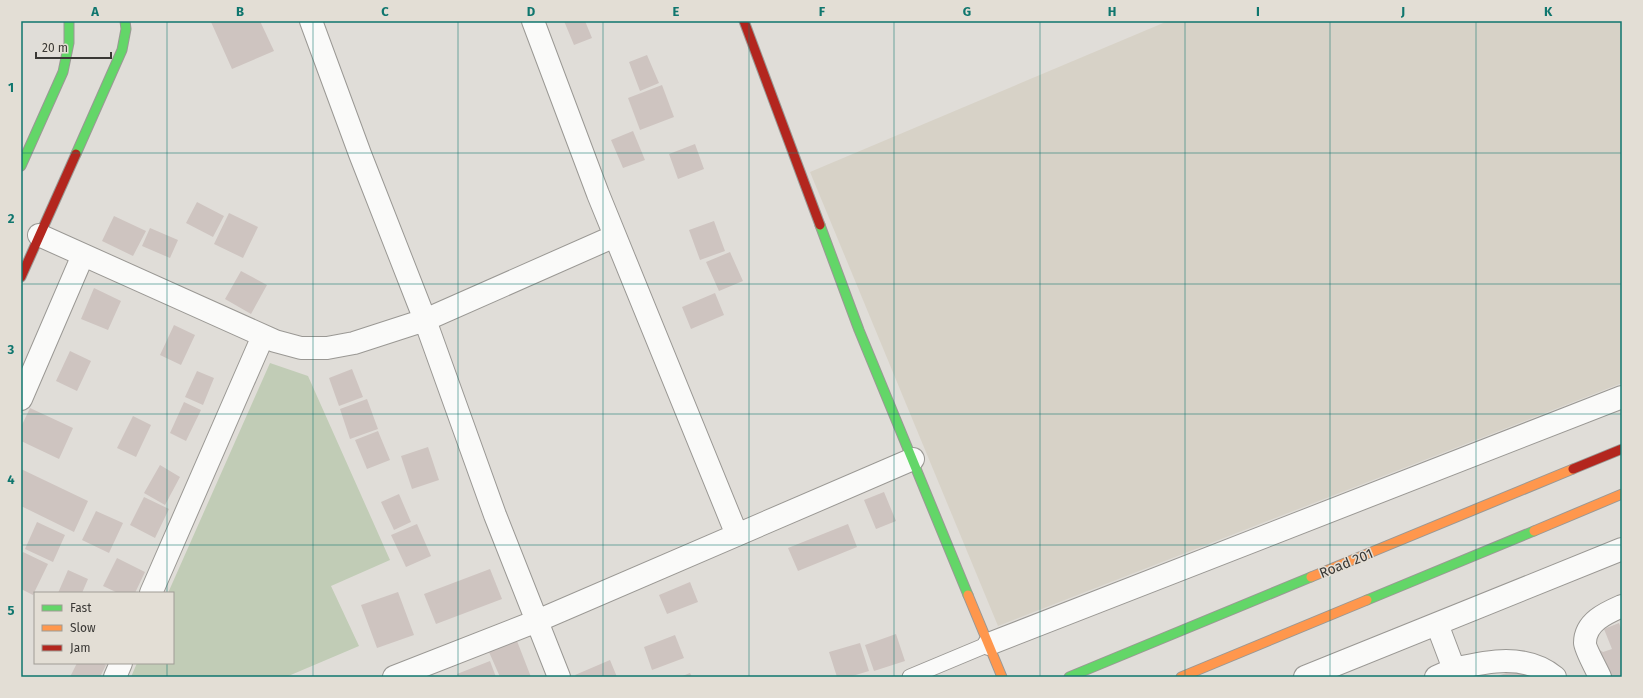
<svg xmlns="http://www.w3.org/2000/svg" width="1643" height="698" viewBox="0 0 1643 698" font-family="'Fira Sans',sans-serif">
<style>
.built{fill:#d7d2c7}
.green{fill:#c1ccb6}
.building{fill:#cec4c0}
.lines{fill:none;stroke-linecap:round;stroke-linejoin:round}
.lane-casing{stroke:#9a9894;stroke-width:17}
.street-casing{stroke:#9a9894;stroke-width:24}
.fast-casing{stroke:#9a9894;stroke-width:11}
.slow-casing{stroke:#9a9894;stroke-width:11}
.jam-casing{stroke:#9a9894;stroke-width:11}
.lane{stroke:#fafaf9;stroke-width:15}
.street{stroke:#fafaf9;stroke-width:22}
.fast{stroke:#63d668;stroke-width:9}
.slow{stroke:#ff974d;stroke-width:9}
.jam{stroke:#b3261e;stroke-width:9}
.grid{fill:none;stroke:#0f766e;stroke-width:1;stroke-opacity:0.55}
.labels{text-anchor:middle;stroke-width:3;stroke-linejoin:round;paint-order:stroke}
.street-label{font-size:14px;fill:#3a3835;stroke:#e3ded5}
.neatline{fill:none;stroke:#0f766e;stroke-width:1.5}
.grid-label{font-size:13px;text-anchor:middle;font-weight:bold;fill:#0f766e}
</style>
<rect width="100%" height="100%" fill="#e0ddd8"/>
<path class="built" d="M1168 21H1622V383L998 626 810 172Z"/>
<path class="green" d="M270 363 308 376 390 560 331 586 359 646 286 677H131L137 663H173V593H168Z"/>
<path class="building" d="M213 21H260L274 51 232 69 211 22Z
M564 21H585L592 38 574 45Z
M647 55 659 83 640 91 629 62Z
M662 85 674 117 640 130 628 98Z
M633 131 645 160 623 168 611 140Z
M695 144 704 169 678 179 669 154Z
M197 202 224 216 213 237 186 223Z
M229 213 258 227 243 258 214 244Z
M114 216 146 231 133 256 102 241Z
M714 221 725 251 700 260 689 230Z
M150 228 178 240 170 258 142 246Z
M730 252 743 281 719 291 706 262Z
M241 271 267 285 251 314 225 299Z
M94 288 121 301 108 330 81 319Z
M715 293 724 315 691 329 682 307Z
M174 325 195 335 181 365 160 355Z
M70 351 91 361 77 391 56 381Z
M352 369 363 397 339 406 329 378Z
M197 371 214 378 203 405 185 397Z
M367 399 378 429 350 439 340 409Z
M184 402 201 410 186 441 170 433Z
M30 408 73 428 59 459 21 441V427Z
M133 416 151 425 136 457 117 448Z
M378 431 390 460 367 469 355 440Z
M428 447 439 480 412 489 401 456Z
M160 465 180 477 165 505 144 493Z
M21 469 88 501 74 532 21 506Z
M884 492 896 521 876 529 864 500Z
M399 494 411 522 394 530 381 502Z
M144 497 169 509 155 538 130 525Z
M96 511 123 523 109 553 82 540Z
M37 522 65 535 53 562 25 549Z
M417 524 431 556 406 567 391 535Z
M848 524 857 547 798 571 788 548Z
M23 552 48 564 33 595 21 589V556Z
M117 558 145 572 135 593H118L103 586Z
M490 569 502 599 436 624 424 594Z
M68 570 88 579 82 593H58Z
M690 582 698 602 667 614 659 595Z
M398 592 414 635 377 648 361 605Z
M1619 623 1622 631V677H1605L1596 648 1603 652 1612 649 1604 629Z
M896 634 905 661 874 671 865 645Z
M675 635 684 658 652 670 644 647Z
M517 641 531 677H500L489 652Z
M860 643 869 671 849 677H837L829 652Z
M610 660 617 677H576L575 675Z
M490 661 496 677H458L457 674Z
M77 663H102L106 665 100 677H70Z
M690 673 692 677H680Z
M1506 673 1523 674 1530 677H1495Z"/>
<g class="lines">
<defs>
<path id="lane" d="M910 677 989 644"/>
<path id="street" d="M311 21 360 154 425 320 495 515 559 677
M533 21 598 194 737 535
M39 235 275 341 301 348H327L354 343 425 320 615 236
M21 399 83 255
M151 593 263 336
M1437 624 1454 669C1488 661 1525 653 1555 677
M989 644 1622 397
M115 677 121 663
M394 677 537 621 913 459
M1305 677 1622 549
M1436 677 1454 669
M1600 677C1597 670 1585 649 1585 643 1585 622 1606 613 1622 606"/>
<path id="fast" d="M76 154 122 50 126 29 125 21
M21 166 63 72 69 43V21
M820 225 859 330 968 595
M1367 600 1534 531
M1069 677 1311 577"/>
<path id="slow" d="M1534 531 1622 494
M1311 577 1573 469
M968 595 1002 677
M1181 677 1367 600"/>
<path id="jam" d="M744 21 820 225
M21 277 76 154
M1573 469 1622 449"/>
</defs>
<use href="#lane" class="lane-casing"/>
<use href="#street" class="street-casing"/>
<use href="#fast" class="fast-casing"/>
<use href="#slow" class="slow-casing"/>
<use href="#jam" class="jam-casing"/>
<use href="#lane" class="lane"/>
<use href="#street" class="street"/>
<use href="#fast" class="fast"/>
<use href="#slow" class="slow"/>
<use href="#jam" class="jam"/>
</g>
<path class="grid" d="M167 21V593M313 21V677M458 21V677M603 21V677M749 21V677M894 21V677M1040 21V677M1185 21V677M1330 21V677M1476 21V677M21 153H1622M21 284H1622M21 414H1622M21 545H1622M167 663V677"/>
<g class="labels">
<g class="street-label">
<text transform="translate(1346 563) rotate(-22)" y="5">Road 201</text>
</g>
</g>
<rect width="1643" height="698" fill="none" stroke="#e3ded5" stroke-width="44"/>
<rect x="34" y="592" width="140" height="72" fill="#e3ded5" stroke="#9f9c95"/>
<rect x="42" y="605" width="20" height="6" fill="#63d668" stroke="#9f9c95"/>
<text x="70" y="612" font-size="12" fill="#3a3835">Fast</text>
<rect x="42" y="625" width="20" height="6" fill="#ff974d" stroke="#9f9c95"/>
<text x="70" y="632" font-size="12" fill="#3a3835">Slow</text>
<rect x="42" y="645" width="20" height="6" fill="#b3261e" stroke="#9f9c95"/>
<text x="70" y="652" font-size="12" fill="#3a3835">Jam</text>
<path d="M36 52v6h75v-6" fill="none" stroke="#3a3835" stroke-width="2"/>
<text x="42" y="52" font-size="12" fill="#3a3835" stroke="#e3ded5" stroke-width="3" paint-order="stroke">20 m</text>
<rect x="22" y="22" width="1599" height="654" class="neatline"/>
<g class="grid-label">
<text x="95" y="16">A</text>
<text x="240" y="16">B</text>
<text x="385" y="16">C</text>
<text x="531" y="16">D</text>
<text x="676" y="16">E</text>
<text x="822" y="16">F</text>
<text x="967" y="16">G</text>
<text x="1112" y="16">H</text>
<text x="1258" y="16">I</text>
<text x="1403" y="16">J</text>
<text x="1548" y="16">K</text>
<text x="11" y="92">1</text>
<text x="11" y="223">2</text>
<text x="11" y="354">3</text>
<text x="11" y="484">4</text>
<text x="11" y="615">5</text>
</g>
</svg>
